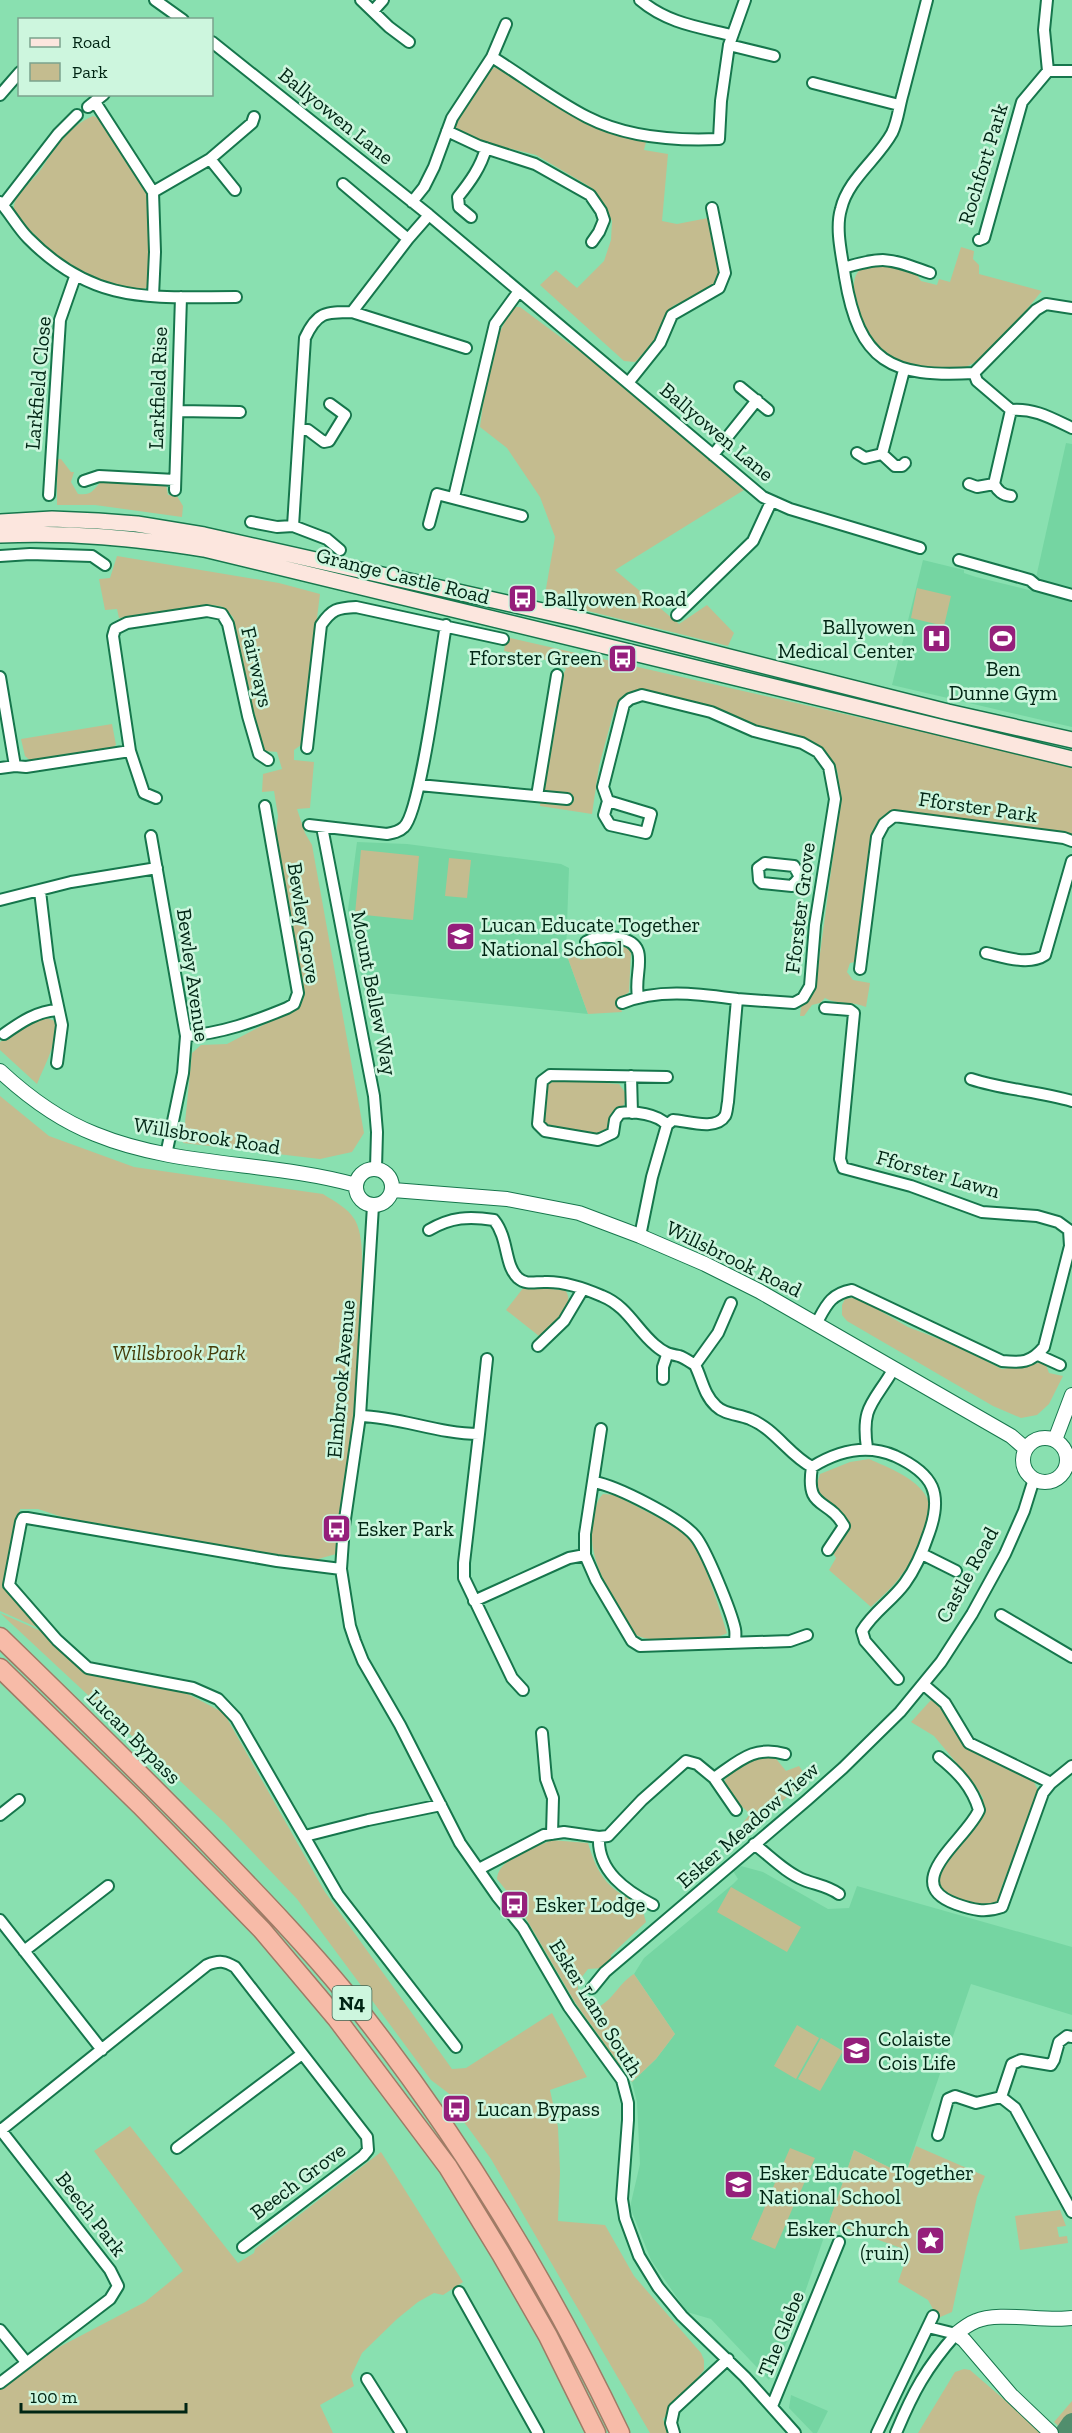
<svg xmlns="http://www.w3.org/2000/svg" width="1072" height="2433" viewBox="0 0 1072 2433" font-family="'Zilla Slab',serif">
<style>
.built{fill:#75d5a2}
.green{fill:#c4bc8f}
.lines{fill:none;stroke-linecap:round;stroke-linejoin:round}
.river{stroke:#518e6d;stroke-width:20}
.minor-casing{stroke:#16764c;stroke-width:14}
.tertiary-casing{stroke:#16764c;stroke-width:16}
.secondary-casing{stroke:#16764c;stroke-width:18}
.trunk-casing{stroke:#9f7b66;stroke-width:21}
.minor{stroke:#fff;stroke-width:10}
.tertiary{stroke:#fff;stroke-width:14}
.secondary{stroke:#fce6de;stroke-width:15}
.trunk{stroke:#f7bba8;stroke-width:18}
.labels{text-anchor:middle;stroke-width:5;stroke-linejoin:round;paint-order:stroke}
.shield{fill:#cdf6de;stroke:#3e6451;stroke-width:1.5}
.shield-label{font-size:20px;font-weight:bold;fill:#002514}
.street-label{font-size:21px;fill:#002514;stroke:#cdf6de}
.poi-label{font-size:21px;fill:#002514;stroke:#cdf6de;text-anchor:start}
.park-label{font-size:21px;font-style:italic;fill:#453c09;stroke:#cdf6de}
</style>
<rect width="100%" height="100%" fill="#89e0b0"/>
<path class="built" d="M1066 443 1072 444V727L892 685 923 560 964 570V573L976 577 1033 591Z
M357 842 407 844 561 864 569 868 566 953 588 1014 364 991 348 910Z
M741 1866 763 1872 828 1909 849 1908 857 1886 1072 1947V2015L971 1984 905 2175 854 2150 792 2330 769 2380 711 2319 687 2312 651 2260 630 2207 640 2164 637 2102 632 2082 656 2059 675 2034 634 1974 644 1958 733 1884 738 1879 733 1871Z
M791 2395 828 2411 817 2433H813L789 2408Z"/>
<path class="green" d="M497 66 623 135 646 142 644 150 668 154 662 221 677 224 708 218 719 273 716 286 673 306 651 345 635 362 624 361 540 285 556 270 577 288 604 261 611 240 612 221 605 205 592 188 536 155 472 139 456 128 455 124C466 105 477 76 497 66Z
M93 116 100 119 146 192 150 212 149 286C130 300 78 273 60 260 51 253 43 243 34 234 27 227 12 217 14 205 17 192 35 179 42 168 55 148 69 126 93 116Z
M961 247 974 251 973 259 979 265V274L1042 291C1024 312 996 350 972 364 950 377 895 365 877 347 866 336 861 321 857 307 843 255 878 262 914 271L921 281 937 285 939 279 950 282Z
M515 307H520L637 394 744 490 615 570 679 624 707 605 734 633 728 646 544 600 555 537 540 497 507 448 480 427C486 385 487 342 515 307Z
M57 459H61L71 472H74L71 482 78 494C93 496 93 489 102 481L166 484 168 495 177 496 183 506 182 517 95 505H57Z
M117 556 279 583 320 594 301 745 294 750V760L314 762 310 808 297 809 305 833 312 845 364 1133 352 1152 320 1159 183 1143 192 1053 201 1045 227 1044 290 1011 297 1005 275 842 278 816 274 791 262 792 263 774 282 769 277 752 265 751 252 709 233 617 223 607 212 605 119 618 117 609 105 610 99 579 110 578Z
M917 588 951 596 944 626 911 618Z
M506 637 1012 752 1072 768V836L892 812 883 818 875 830 858 953 855 962 850 963 847 972 853 980 870 983 866 1007C853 1001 837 1005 825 998L820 1003 812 1005 804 1016H800L801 1007 815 991 841 796 837 770 822 751 753 726 718 708 647 691 620 703 617 708 615 707 599 766 592 814 540 806 559 682 566 669 551 661 504 651Z
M112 724 116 745 112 748 32 762 25 756 21 739Z
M361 850 419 856 413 920 355 914Z
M449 858 471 860 467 898 445 896Z
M597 944 627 947 631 953 629 992 618 1000 622 1012 588 1014 566 953 574 947 576 956 582 960 588 957Z
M44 1017 55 1021C58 1043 45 1064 37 1084L0 1050V1042L30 1022Z
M557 1080 619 1084 627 1095 624 1105 611 1114 609 1130 598 1136 544 1127 542 1123 546 1085Z
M0 1096 49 1136 134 1167 323 1194C335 1202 347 1207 355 1220 364 1237 362 1263 362 1282 363 1374 348 1464 336 1554L311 1561 62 1517 38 1509H20L2 1587 43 1630 0 1611Z
M524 1287 565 1290C578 1306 550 1325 539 1336L506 1310Z
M853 1298 870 1305 908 1327 952 1344 1002 1369 1045 1362 1049 1373 1063 1376 1049 1404 1037 1415 1021 1418 993 1406 847 1321 842 1315V1305L845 1299Z
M869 1459C887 1467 912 1476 924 1493 940 1514 914 1560 900 1577 892 1588 881 1597 871 1607L829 1570 836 1558 833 1553 847 1534 850 1525C842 1510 825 1503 816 1487L820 1474 850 1462Z
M603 1494 615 1495C636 1507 665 1519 685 1534 702 1548 720 1611 727 1633 713 1642 646 1645 633 1633 627 1628 623 1616 619 1609 602 1577 586 1553 594 1515 596 1506 597 1500 603 1494Z
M0 1613 43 1632 87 1671 186 1693 224 1713 325 1892 452 2069 466 2068 552 2013 587 2077 550 2090 558 2127 560 2172 558 2221 605 2225 634 2276 701 2353 704 2360V2370L663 2419 669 2433H650L491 2159 464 2122 460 2102 431 2080 297 1899 224 1822Z
M931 1700C946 1709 947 1724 958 1736 978 1758 1008 1769 1034 1782L1037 1788V1794L1002 1886 998 1905 989 1908 943 1895C928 1868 965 1839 981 1817L983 1798 975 1785 934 1736 911 1722Z
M773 1755 786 1771 799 1766 808 1779 748 1831 742 1824 750 1814 722 1788 726 1778 754 1756Z
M551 1840 588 1843C598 1877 609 1890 641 1905L646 1922 611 1955V1964L603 1968 588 1969 578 1982V1997L597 2008C614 1999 619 1983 634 1974L675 2034 656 2059 632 2082 576 2004 518 1905 497 1879C498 1858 534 1849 551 1840Z
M731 1887 801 1927 787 1952 717 1912Z
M797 2025 819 2038 796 2079 774 2066Z
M821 2038 843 2051 820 2091 798 2079Z
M130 2126 238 2263 254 2253 255 2249 381 2152 463 2282 443 2295 434 2293 418 2302 397 2319 362 2353 351 2376 354 2386 320 2405 333 2433H0V2384L23 2366 145 2302 183 2271 94 2151Z
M916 2146 985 2176 977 2197 952 2312 938 2318 928 2300 898 2282 909 2251 829 2222 854 2150 905 2175Z
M790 2148 815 2158 796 2202 771 2192Z
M770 2195 794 2205 775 2249 751 2239Z
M1060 2210 1066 2226 1057 2227 1059 2237 1067 2236 1068 2243 1020 2250 1015 2216Z
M964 2369 970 2370 1043 2433H918L955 2372Z
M1072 2401V2433H1066L1054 2422Z"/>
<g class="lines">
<path class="river" d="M1065 2433 1072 2423"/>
<defs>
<path id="minor" d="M155 0 183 20
M361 0 389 27 409 42
M640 0C667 23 698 27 731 35
M927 0C919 31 911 62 903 93 899 106 898 121 892 133 878 159 848 179 841 209 835 229 842 256 845 277 859 362 891 378 974 373L1036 310 1046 304 1072 308
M374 10 383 0
M212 42 429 215 763 497 790 509 920 548
M729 45 774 56
M492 57C524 77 554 100 587 117 626 137 676 141 719 139L721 101 729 45 745 0
M1048 71H1072
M813 83 899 105
M0 95 20 72
M95 102 153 192 155 252 153 296
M88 107 104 94
M447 131 479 146 535 164 590 195 601 211 604 220 599 232 592 242
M210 159 235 190
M343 184 408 239
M153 192 210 159 252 123 254 117
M0 202C10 213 18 228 28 238 94 305 150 297 236 297
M412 202 424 187 434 167 452 118 492 57 506 24
M3 205 58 134 77 115
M471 217 459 207 458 197C470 182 481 167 486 148
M979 240 984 238 1022 102 1048 71 1044 30 1047 0
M844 268C886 255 890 259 930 273
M352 312 466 348
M904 370 882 454 895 466H902L905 463
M974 373 977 381 1011 410C1034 408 1051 418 1072 428
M628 383 660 343 672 315 719 288 725 273 712 208
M740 387 768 410
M178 411 240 412
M300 430H308L324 442 329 441 345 415 330 404
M857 453 865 458 882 454
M713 455 757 400
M84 481 99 476 175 480
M969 484 977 487 994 484 1011 410
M994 484C998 491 1002 495 1011 496
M175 490 181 297
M49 495 60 320 75 277
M454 497 495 324 519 291
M251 522 277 527 293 526 327 539 340 550
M429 524 437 494 522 516
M293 526 305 338C317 312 325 312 352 312L408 239 429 215
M0 556 30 554 92 556 105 565
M959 560 1030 580 1036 585 1072 595
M677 615 753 541 771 502
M0 677 15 766
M307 748 321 625C332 609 337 608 356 607L503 639
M130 751 144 793 156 798
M0 768 15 766 26 767 130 751 113 636 115 629 127 623 207 611 222 614 228 624 248 716 259 754 268 760
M419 785 567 799
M537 796 557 675
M608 801 603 787 624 704 630 699 642 695 711 712 754 731 802 743 818 752 829 767 835 799 815 925 810 986 803 998 794 1003 737 999 728 1102C727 1106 727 1113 725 1116 716 1131 687 1121 673 1120L667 1125 652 1177 640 1236
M608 801 651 814 646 833 610 825 604 815Z
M309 825 387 834C393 833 399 832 404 827 421 811 440 658 446 625
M322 827 374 1096 377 1132 376 1168
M151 836 186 1036 183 1073 166 1155
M765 863 794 866 800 877 792 886 762 883 759 880 758 868Z
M40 891 48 959 62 1025 57 1063
M0 900 71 882 157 868
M586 942C597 936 606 936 618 938 653 944 633 972 638 996
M986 953C1004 957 1029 966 1045 955L1072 861
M860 969 877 837 884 824 894 816 1064 838 1072 841
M622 1003C659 988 699 994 737 999
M4 1034C21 1022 37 1011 58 1010
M186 1036C223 1033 253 1022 287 1008L294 1004 298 993 265 806
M631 1076 632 1113
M667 1077 550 1075 542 1081 538 1124 545 1131 598 1140 613 1133 615 1120 620 1113C634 1111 658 1114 667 1125
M971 1079C1004 1090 1039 1091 1072 1101
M373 1206 360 1416 344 1526 341 1569 350 1626 355 1641 363 1661 400 1725 460 1843 497 1896 523 1928 569 2007 622 2080 628 2103V2120L622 2199 625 2218 639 2256 658 2287 682 2316 745 2377 795 2433
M429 1230C451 1217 469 1216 494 1220 509 1239 504 1265 518 1278 526 1285 534 1282 544 1282 563 1281 584 1288 602 1296 627 1306 636 1329 655 1345 664 1353 669 1354 679 1356 685 1358 690 1362 695 1365 702 1379 704 1395 716 1406 725 1415 739 1414 750 1419 775 1429 789 1455 812 1467 838 1451 867 1444 895 1456 934 1474 943 1494 929 1533 923 1551 916 1568 905 1583 892 1601 873 1612 862 1631L865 1641 898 1679
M816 1324C826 1306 830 1294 852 1290L1002 1361C1021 1363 1031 1363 1044 1347L1070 1246 1069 1230 1058 1222 1037 1216 982 1212 911 1186 843 1168 840 1159 854 1013 850 1010 825 1008
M538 1346 564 1321 583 1289
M1038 1355 1060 1365
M695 1365 718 1333 731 1303
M663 1379V1367L667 1355
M360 1416C401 1417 438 1434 479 1434L464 1563V1578L512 1678 523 1690
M601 1429 585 1534V1555L596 1580 632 1641 640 1646 790 1641 807 1635
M479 1434 487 1359
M867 1448C861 1406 873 1404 893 1370
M812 1467C805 1511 828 1497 844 1526L828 1550
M594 1482C617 1486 680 1518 695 1536 706 1549 731 1611 735 1629 736 1634 735 1638 735 1643
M922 1554 956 1571
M341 1569 277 1561 27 1518H23L21 1522 9 1585 57 1640 88 1668 193 1688 218 1699 236 1718 338 1895 456 2047
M474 1601 569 1558 585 1555
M1001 1615 1072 1657
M923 1684 945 1703 969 1743 1051 1783
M542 1733 546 1779 553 1798 552 1834
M939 1757C958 1772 972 1787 979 1810 967 1839 898 1883 956 1904 973 1910 985 1913 1002 1907L1043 1793 1051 1783 1072 1766
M714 1778 736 1810
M0 1815 19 1800
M305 1836 368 1820 441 1805
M599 1837C597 1871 626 1891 653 1905
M754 1844C770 1856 786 1873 804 1880 817 1885 828 1886 839 1894
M479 1869 544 1835 564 1832 599 1837 608 1836 642 1800 686 1761 697 1764 714 1778C739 1761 754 1745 785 1754
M0 1920 102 2050
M24 1951 108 1886
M592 1988 605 1972 807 1800 843 1768 900 1712 941 1662 972 1614 1005 1554 1024 1511 1034 1479
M1072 2037 1067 2036 1059 2042 1054 2060 1051 2065 1021 2060 1012 2064 1001 2097 1015 2108 1072 2212
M0 2129 110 2270 118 2286 110 2299 0 2383
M1 2130 207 1965C219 1960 225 1961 235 1967L367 2137 368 2150 363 2156 243 2247
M938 2135 948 2099 955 2096 976 2103 1001 2097
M177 2148 302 2054
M459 2292 538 2433
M0 2330 26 2362
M367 2379 401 2433
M772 2406 839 2242
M674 2433 671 2423 674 2409 728 2359
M877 2433 933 2316
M896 2433C913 2392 926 2368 956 2334L928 2327"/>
<path id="tertiary" d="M0 1071C28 1097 59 1120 95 1134 178 1168 270 1161 356 1185
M356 1187a18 18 0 1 1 36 0a18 18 0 1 1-36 0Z
M393 1190 507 1199 579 1213 640 1236 705 1264 759 1291 1011 1436 1026 1449
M1023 1460a22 22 0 1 1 44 0a22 22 0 1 1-44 0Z
M1055 1440 1072 1395
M1051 2433 1011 2395 964 2340 956 2334C962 2329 968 2324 976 2321 998 2311 1045 2322 1072 2318"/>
<path id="secondary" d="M0 522 52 519 98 521 137 524 204 535 578 619 948 712 1072 740
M0 535C72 532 133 538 204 549L1072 759"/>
<path id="trunk" d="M0 1637C68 1703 136 1770 203 1838 253 1890 303 1941 348 1996 456 2131 546 2278 620 2433
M0 1668 140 1805 262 1930 337 2019 448 2167 501 2254 548 2336 596 2433"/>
</defs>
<use href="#minor" class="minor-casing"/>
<use href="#tertiary" class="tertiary-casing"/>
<use href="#secondary" class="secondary-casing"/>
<use href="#trunk" class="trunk-casing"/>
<use href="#minor" class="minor"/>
<use href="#tertiary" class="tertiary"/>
<use href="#secondary" class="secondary"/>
<use href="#trunk" class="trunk"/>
</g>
<defs>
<symbol id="bus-square" viewBox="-11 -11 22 22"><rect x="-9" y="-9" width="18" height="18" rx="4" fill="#951f7b" stroke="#cdf6de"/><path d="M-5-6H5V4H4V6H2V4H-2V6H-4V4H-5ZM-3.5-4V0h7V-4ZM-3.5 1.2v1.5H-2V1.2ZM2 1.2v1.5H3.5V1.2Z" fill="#fff"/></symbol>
<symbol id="stadium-square" viewBox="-11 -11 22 22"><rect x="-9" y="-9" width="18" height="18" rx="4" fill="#951f7b" stroke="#cdf6de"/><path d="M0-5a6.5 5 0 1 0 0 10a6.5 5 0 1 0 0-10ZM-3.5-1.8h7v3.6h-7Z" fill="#fff"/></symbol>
<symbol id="hospital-square" viewBox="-11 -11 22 22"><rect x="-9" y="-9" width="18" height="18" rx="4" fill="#951f7b" stroke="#cdf6de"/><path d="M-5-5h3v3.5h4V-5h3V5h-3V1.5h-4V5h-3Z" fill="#fff"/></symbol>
<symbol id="school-square" viewBox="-11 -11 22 22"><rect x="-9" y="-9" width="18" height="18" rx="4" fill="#951f7b" stroke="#cdf6de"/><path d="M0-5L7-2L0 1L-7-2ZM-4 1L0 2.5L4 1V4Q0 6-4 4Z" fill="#fff"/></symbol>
<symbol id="sight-square" viewBox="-11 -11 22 22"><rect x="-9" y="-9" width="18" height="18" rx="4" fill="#951f7b" stroke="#cdf6de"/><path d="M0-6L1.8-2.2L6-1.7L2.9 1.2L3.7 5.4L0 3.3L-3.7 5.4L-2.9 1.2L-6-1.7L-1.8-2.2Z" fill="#fff"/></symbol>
</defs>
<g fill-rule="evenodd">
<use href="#bus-square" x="506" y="582" width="33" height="33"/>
<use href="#stadium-square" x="986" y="622" width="33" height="33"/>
<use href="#hospital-square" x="920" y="622" width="33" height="33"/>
<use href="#bus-square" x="606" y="642" width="33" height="33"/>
<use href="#school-square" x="444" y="920" width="33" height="33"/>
<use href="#bus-square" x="320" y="1512" width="33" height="33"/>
<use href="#bus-square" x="498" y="1888" width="33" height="33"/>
<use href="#school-square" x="840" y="2034" width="33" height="33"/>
<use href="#bus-square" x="440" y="2092" width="33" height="33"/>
<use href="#school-square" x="722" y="2168" width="33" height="33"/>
<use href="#sight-square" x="914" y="2224" width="33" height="33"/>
</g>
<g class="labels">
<rect class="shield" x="332.5" y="1986" width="39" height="34" rx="4.5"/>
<g class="shield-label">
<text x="352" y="2010">N4</text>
</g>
<g class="street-label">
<text transform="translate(336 116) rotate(39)" y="7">Ballyowen Lane</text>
<text transform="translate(983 164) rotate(-73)" y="7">Rochfort Park</text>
<text transform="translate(38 383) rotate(-85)" y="7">Larkfield Close</text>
<text transform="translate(158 388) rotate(-88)" y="7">Larkfield Rise</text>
<text transform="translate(717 432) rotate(40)" y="7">Ballyowen Lane</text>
<text transform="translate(403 576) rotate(14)" y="7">Grange Castle Road</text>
<text transform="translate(257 667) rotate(77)" y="7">Fairways</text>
<text transform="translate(978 807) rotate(8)" y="7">Fforster Park</text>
<text transform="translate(800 908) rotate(-83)" y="7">Fforster Grove</text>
<text transform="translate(304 923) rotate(81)" y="7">Bewley Grove</text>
<text transform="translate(193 975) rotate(82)" y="7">Bewley Avenue</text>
<text transform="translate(374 993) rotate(79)" y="7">Mount Bellew Way</text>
<text transform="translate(207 1136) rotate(9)" y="7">Willsbrook Road</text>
<text transform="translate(938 1174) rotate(16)" y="7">Fforster Lawn</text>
<text transform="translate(734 1259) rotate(26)" y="7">Willsbrook Road</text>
<text transform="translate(341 1379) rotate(-85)" y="7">Elmbrook Avenue</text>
<text transform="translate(967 1575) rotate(-61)" y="7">Castle Road</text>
<text transform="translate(134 1737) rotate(45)" y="7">Lucan Bypass</text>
<text transform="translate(748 1825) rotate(-41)" y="7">Esker Meadow View</text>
<text transform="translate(596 2008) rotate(58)" y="7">Esker Lane South</text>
<text transform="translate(298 2181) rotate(-37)" y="7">Beech Grove</text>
<text transform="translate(91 2214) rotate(52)" y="7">Beech Park</text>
<text transform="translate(781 2334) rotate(-68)" y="7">The Glebe</text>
</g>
<g class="poi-label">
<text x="544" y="606">Ballyowen Road</text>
<text x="915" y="634" text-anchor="end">Ballyowen<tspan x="915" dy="24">Medical Center</tspan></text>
<text x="602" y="665" text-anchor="end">Fforster Green</text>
<text x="1003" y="676" text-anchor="middle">Ben<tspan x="1003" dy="24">Dunne Gym</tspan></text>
<text x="481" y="932">Lucan Educate Together<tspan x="481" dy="24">National School</tspan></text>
<text x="357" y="1536">Esker Park</text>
<text x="535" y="1912">Esker Lodge</text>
<text x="878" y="2046">Colaiste<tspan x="878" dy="24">Cois Life</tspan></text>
<text x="477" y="2116">Lucan Bypass</text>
<text x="759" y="2180">Esker Educate Together<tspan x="759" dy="24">National School</tspan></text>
<text x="909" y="2236" text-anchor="end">Esker Church<tspan x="909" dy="24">(ruin)</tspan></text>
</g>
<g class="park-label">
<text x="179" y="1360">Willsbrook Park</text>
</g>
</g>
<rect x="18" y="18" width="195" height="78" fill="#cdf6de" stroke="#7ba28d" stroke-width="1.5"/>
<rect x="30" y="38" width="30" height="9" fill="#fce6de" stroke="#7ba28d" stroke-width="1.5"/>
<text x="72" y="48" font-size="18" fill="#002514">Road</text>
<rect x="30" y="63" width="30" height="18" fill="#c4bc8f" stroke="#7ba28d" stroke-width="1.5"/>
<text x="72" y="78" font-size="18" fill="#002514">Park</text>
<path d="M21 2403v9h165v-9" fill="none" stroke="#002514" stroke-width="3"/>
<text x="30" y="2403" font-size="18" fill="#002514" stroke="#cdf6de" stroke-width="4.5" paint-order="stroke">100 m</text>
</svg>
